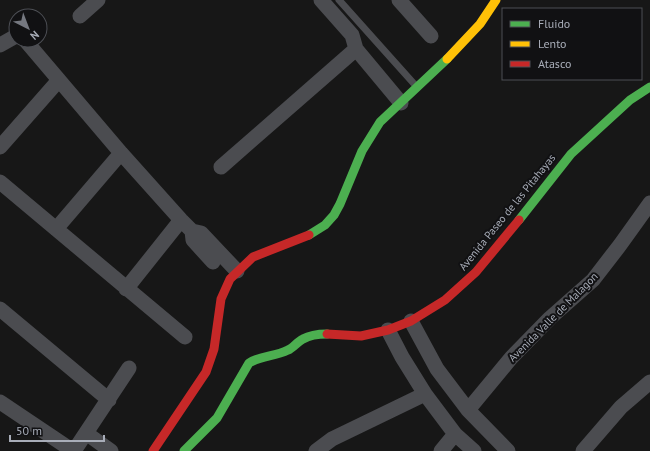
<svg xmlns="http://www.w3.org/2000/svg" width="650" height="451" viewBox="0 0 650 451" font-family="'PT Sans',sans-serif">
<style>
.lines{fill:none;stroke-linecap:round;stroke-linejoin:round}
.lane{stroke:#4b4c50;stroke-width:7}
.street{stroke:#4b4c50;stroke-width:15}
.fast{stroke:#4caf50;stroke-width:9}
.slow{stroke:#ffc107;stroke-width:9}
.jam{stroke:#c62828;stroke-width:9}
.labels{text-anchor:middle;stroke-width:4;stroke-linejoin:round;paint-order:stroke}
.street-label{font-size:11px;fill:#a8adb8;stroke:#111113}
</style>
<rect width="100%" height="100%" fill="#171717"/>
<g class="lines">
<path class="lane" d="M339 0 416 86"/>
<path class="street" d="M321 0 352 35 356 49 401 103
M399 0 431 36
M80 16 98 0
M25 40 121 153 181 220 192 231 201 233 237 271
M0 45 16 36
M0 147 59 80
M221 167 356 49
M0 182 185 337
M56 229 121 153
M192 231 193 240 213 262
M126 289 181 220
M0 309 109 400
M411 321 437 369 468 410 508 451
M388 330 402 357 425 394 455 434 474 451
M0 402 73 451
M468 410 511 358 550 318 593 280 620 245 650 203
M86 433 111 451
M74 451 129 368
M316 451 332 439 425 394
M441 451 455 434
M583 451 621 407 650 382"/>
<path class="fast" d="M519 220 571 154 630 100 650 87
M309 235 325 225 334 215 340 204 362 151 380 122 447 59
M184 451 217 418 249 363C262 355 274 357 288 350 293 348 297 342 303 339 310 335 319 334 327 334"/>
<path class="slow" d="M447 59 480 24 496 0"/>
<path class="jam" d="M327 334 361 336 388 330 411 321 445 300 476 272 519 220
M153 451 206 372 214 349 221 299 230 279 253 257 309 235"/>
</g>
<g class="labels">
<g class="street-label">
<text transform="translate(507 212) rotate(-51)" y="4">Avenida Paseo de las Pitahayas</text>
<text transform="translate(553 317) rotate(-45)" y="4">Avenida Valle de Malagon</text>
</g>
</g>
<rect x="502" y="8" width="140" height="72" fill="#111113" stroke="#4d4f55"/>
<rect x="510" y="21" width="20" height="6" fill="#4caf50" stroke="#4d4f55"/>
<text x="538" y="28" font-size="12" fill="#a8adb8">Fluido</text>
<rect x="510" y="41" width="20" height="6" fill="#ffc107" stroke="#4d4f55"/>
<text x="538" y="48" font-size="12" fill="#a8adb8">Lento</text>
<rect x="510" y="61" width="20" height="6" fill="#c62828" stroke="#4d4f55"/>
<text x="538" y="68" font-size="12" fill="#a8adb8">Atasco</text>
<g transform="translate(28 28) rotate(138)"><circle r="19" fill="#111113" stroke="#4d4f55"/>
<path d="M0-3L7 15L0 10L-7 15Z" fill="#757880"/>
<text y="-6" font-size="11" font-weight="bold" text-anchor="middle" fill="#a8adb8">N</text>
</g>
<path d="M10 435v6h94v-6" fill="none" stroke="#a8adb8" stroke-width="2"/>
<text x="16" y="435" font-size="12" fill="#a8adb8" stroke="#111113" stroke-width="3" paint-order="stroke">50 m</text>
</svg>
